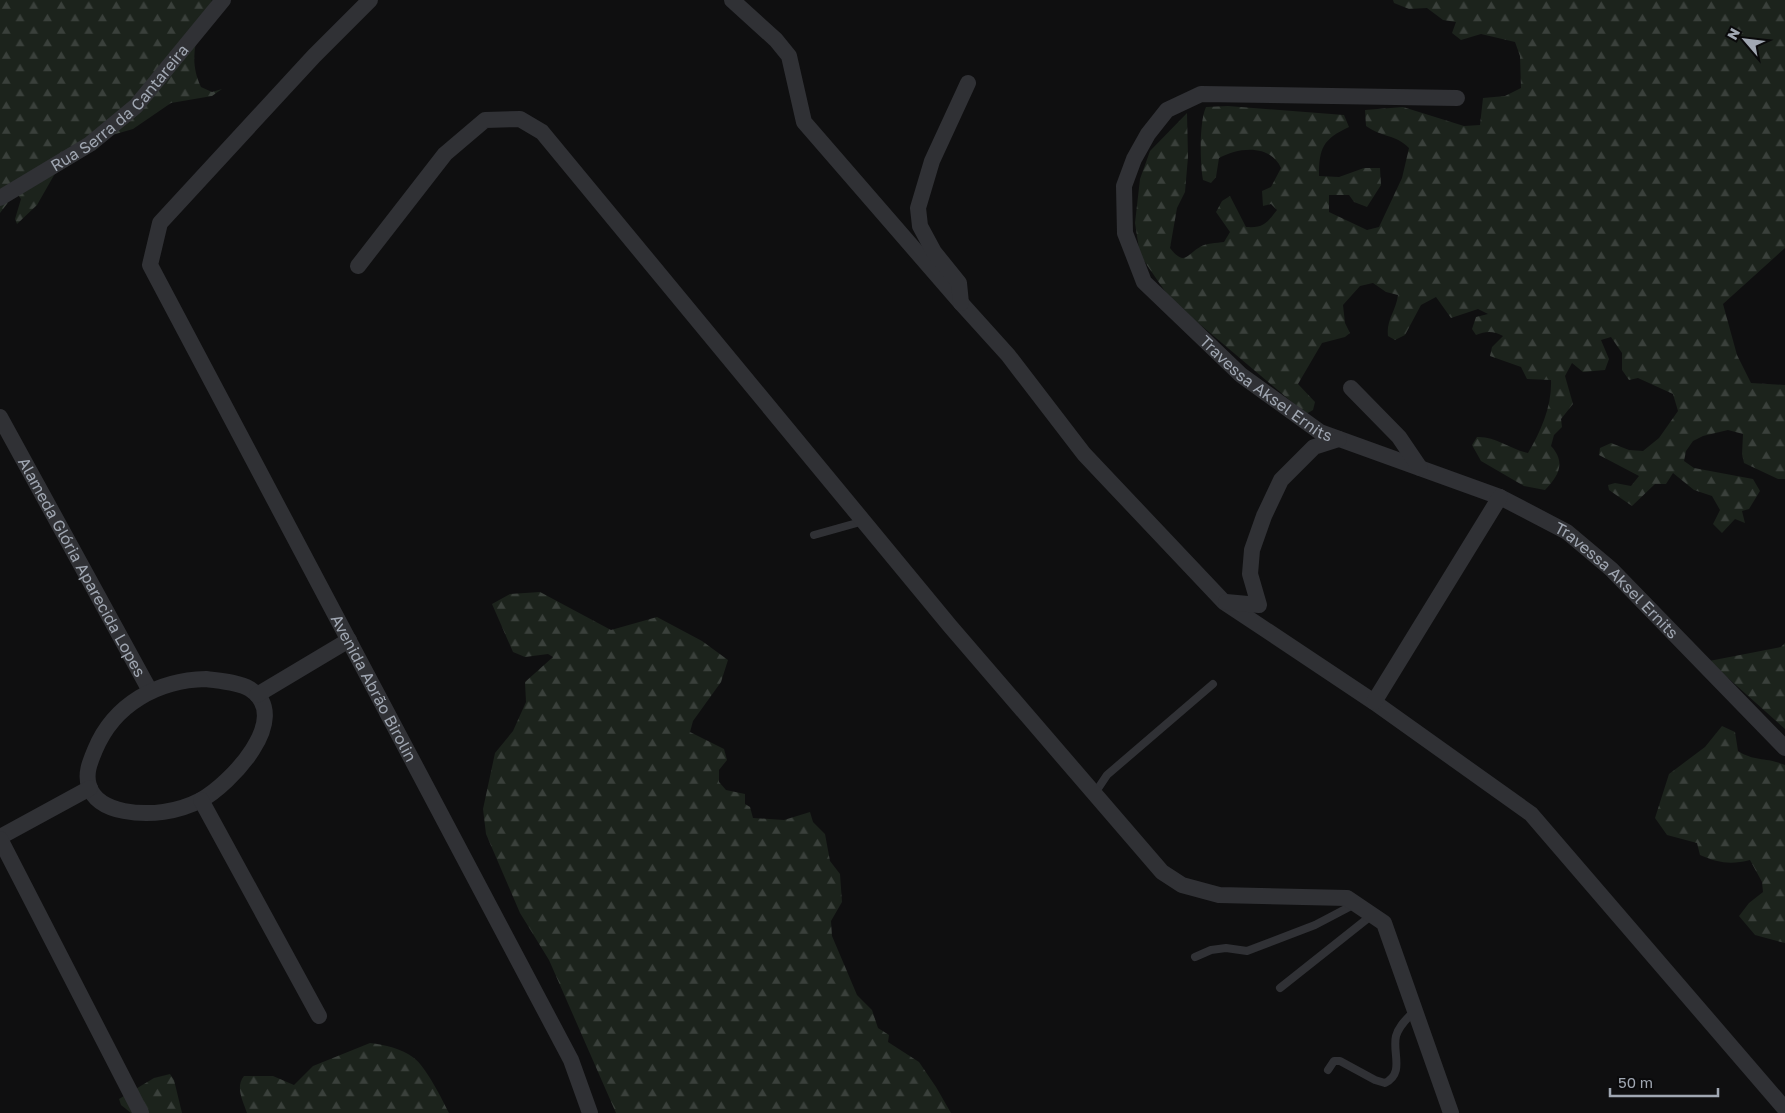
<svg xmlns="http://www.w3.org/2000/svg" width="1785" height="1113" viewBox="0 0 1785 1113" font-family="'Golos Text',sans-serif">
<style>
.forest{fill:url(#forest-firs)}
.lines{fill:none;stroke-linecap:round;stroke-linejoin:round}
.service{stroke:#303135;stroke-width:8}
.minor{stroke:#303135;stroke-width:16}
.labels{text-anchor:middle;stroke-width:4.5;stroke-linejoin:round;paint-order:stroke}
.street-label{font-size:16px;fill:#a0a7b2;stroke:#0a0a0b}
</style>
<defs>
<pattern id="forest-firs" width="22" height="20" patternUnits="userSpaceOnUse" patternTransform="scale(1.25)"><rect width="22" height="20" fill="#1c231c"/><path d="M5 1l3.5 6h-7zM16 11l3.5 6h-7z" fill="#3a403b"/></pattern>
</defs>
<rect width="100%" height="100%" fill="#0f0f10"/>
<path class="forest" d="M0 0H212C199 30 186 55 201 87L212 92 222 89 212 96 171 103 133 129 102 138 57 170 37 205 17 224 15 219 21 199 18 195 10 200 0 213Z
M1393 0H1785V248L1723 304 1737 355 1751 383 1785 385V479H1778L1744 463 1742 454 1743 434 1728 430 1703 436 1693 441 1686 451 1684 461 1694 468 1753 479 1760 491 1749 509 1742 511 1745 523 1735 519 1722 533 1713 524 1720 510 1712 496 1694 490 1673 473 1666 484H1655L1632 506 1609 490 1608 485 1615 483 1631 486 1639 476 1599 455 1600 448 1611 443 1629 450 1643 451 1659 438 1678 411 1673 394 1638 378 1629 380 1622 370V353L1611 337 1601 340 1609 359 1605 370 1583 372 1572 363 1565 376 1573 404 1561 419 1562 427 1554 435 1551 446C1566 462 1559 476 1545 490L1524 486 1481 461 1472 445 1477 437C1495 436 1510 449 1528 453 1541 431 1552 406 1551 380L1527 379 1521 367 1490 356 1492 347 1503 336C1494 331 1486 331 1476 335L1472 329 1476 317 1488 314 1478 309 1451 318 1436 297 1421 305 1405 335 1395 340 1388 336C1386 320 1396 311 1398 295L1386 292 1373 283 1360 286 1343 305 1345 323 1350 333 1345 337 1322 343 1298 384 1315 402 1313 410 1306 414 1171 300 1140 255 1135 223 1140 179 1150 151 1187 113 1188 157 1185 192 1177 208 1170 248C1185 267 1187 254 1200 247 1205 243 1217 243 1224 242L1230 232 1216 212 1222 201 1230 196 1246 227C1264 228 1266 224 1277 210L1271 204 1263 206 1262 191 1271 187 1281 168C1270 144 1239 147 1219 158L1216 177 1211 183 1203 180C1200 164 1199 122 1206 107L1228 106 1344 115 1349 127C1323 139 1319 148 1319 176L1339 177 1364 168H1380L1381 185 1367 207 1354 202 1349 195H1329V212L1367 230 1379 227 1402 178 1409 148C1395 134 1383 138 1366 126L1365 110 1403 107 1464 126 1480 125 1483 98 1505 96 1521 88 1520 56 1515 42 1481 34 1461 40 1452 33 1456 22 1443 20 1427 8 1409 9 1394 3Z
M540 592 611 630 657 617 702 641 728 660 721 682 693 721 690 732 724 749 727 760 719 770V782L726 790 745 794V804L750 807 753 818 784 820 810 812 813 822 825 834 830 861 840 874 842 902 831 921 832 936 857 995 872 1010 878 1028 889 1035 888 1042 919 1062 936 1087 951 1113H616L549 960 520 913 486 834 483 809 495 753 513 731 526 702 525 682 553 657 548 654 525 657 513 652 492 604 510 594Z
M1785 643V729L1709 661 1781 647Z
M1722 726 1735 732 1738 751C1755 762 1767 757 1785 765V943L1755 935 1739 916 1749 903 1763 892 1762 882 1750 860C1731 865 1718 863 1700 855L1697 843 1667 835 1655 818 1669 774 1705 747Z
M370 1043C385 1045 401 1048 414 1058 426 1067 442 1099 449 1113H247C243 1101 235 1087 244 1076H273L294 1085 313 1066Z
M170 1074 174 1080 182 1113H131L121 1105 119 1099 154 1078Z"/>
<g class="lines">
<path class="service" d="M814 535 864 521
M1095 793 1107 775 1213 684
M1195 957 1211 950 1226 948 1247 951 1315 925 1355 904
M1280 988 1372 915
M1328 1070 1334 1061H1340L1375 1080 1385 1083C1405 1073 1392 1053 1396 1036 1399 1025 1408 1018 1415 1010"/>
<g class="minor">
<path id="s1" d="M370 0 314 56 160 223 150 265 571 1060 590 1113"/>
<path d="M732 0 776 40 789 56 804 122 961 303 1008 355 1084 454 1224 602 1374 702 1531 814 1785 1109"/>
<path id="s2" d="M1457 98 1201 94 1167 110 1148 134 1134 159 1124 186 1125 233 1144 282 1241 375 1320 432 1500 497 1567 532 1611 569 1785 748"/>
<path id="s3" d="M0 198 90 144 136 106 223 0"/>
<path d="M358 266 445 154 485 120 520 119 542 132 950 626 1162 872 1182 885 1219 895 1347 898 1384 923 1451 1113"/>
<path d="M961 303 959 283 934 252 920 226 918 208 932 161 968 83"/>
<path d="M1351 388 1399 437 1420 468"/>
<path id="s4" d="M0 417 150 691"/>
<path d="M1226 602 1259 605 1250 574 1252 550 1264 516 1281 480 1314 447 1339 439"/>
<path d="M206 679C220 681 238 682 250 689 294 718 229 785 201 800 178 812 150 816 124 811 109 808 94 802 89 786 85 773 90 762 95 750 114 704 158 680 206 679Z"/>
<path d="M257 695 349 640"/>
<path d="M1374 702 1500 497"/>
<path d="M201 800 319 1016"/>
<path d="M0 837 90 788"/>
<path d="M0 839 141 1113"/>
</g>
</g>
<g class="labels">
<g class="street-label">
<text dy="6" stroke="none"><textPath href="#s3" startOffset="151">Rua Serra da Cantareira</textPath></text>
<text dy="6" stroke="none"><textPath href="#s2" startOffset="644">Travessa Aksel Ernits</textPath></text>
<text dy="6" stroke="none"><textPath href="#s4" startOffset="171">Alameda Glória Aparecida Lopes</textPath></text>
<text dy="6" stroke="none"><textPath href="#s2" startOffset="1049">Travessa Aksel Ernits</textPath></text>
<text dy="6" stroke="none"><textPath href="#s1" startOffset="828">Avenida Abrão Birolin</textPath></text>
</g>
</g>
<g transform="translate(1745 40) rotate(298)" stroke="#0a0a0b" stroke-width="4" paint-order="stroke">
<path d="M0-4L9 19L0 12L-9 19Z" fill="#a0a7b2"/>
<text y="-8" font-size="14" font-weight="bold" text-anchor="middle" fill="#a0a7b2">N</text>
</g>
<path d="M1610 1088v8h108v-8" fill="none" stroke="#a0a7b2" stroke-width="2.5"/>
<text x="1618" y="1088" font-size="15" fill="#a0a7b2" stroke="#0a0a0b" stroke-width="4" paint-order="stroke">50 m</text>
</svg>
